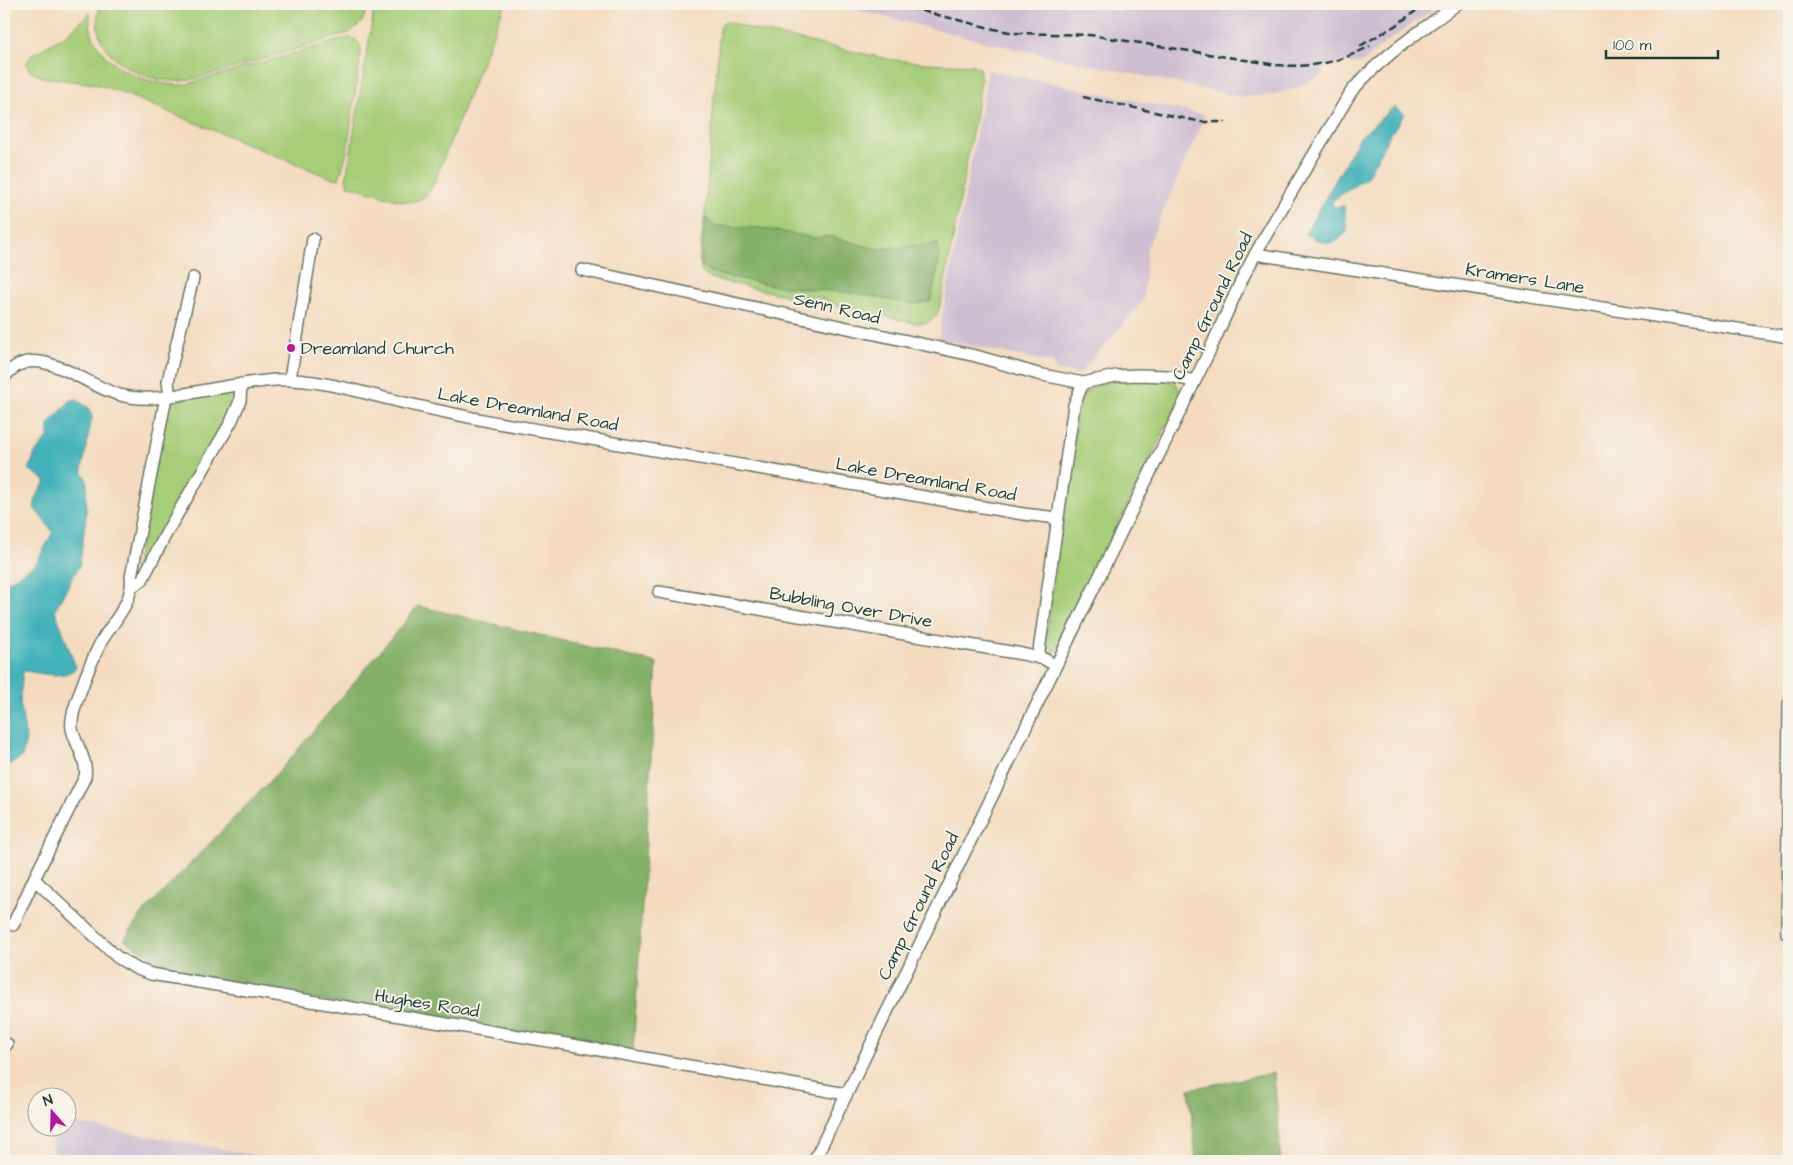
<svg xmlns="http://www.w3.org/2000/svg" width="1793" height="1165" viewBox="0 0 1793 1165" font-family="'Architects Daughter',sans-serif">
<style>
.industrial{fill:#cebed1}
.green{fill:#a6cd78;stroke:#628556}
.forest{fill:#84b068;stroke:#52764e}
.water{fill:#42b2ba;stroke:#307877}
.lines{fill:none;stroke-linecap:round;stroke-linejoin:round}
.minor-casing{stroke:#6a7465;stroke-width:14}
.minor{stroke:#fff;stroke-width:11}
.rail{stroke:#1f3d34;stroke-width:2.5;stroke-dasharray:8 4;stroke-linecap:butt}
.poi-dot{fill:#b5179e;stroke:#f7f3e8;stroke-width:2}
.labels{text-anchor:middle;stroke-width:4;stroke-linejoin:round;paint-order:stroke}
.street-label{font-size:18px;fill:#1f3d34;stroke:#f7f3e8}
.poi-label{font-size:18px;fill:#1f3d34;stroke:#f7f3e8;text-anchor:start}
</style>
<rect width="100%" height="100%" fill="#f7f3e8"/>
<filter id="ink" filterUnits="userSpaceOnUse"><feTurbulence type="fractalNoise" baseFrequency=".02" numOctaves="2"/><feDisplacementMap in="SourceGraphic" scale="10" xChannelSelector="R" yChannelSelector="G"/><feConvolveMatrix kernelMatrix="1 2 1 2 8 2 1 2 1" color-interpolation-filters="sRGB"/></filter>
<filter id="wash" filterUnits="userSpaceOnUse"><feTurbulence type="fractalNoise" baseFrequency=".0096" numOctaves="4" result="noise"/><feDisplacementMap in="SourceGraphic" scale="20" xChannelSelector="R" yChannelSelector="G"/><feGaussianBlur stdDeviation="1.12" result="paint"/><feColorMatrix in="noise" values="0 0 0 0 0 0 0 0 0 0 0 0 0 0 0 0 0 1.4 0 .05"/><feComposite in="paint" operator="in"/></filter>
<g filter="url(#wash)">
<rect width="100%" height="100%" fill="#f4dbbf"/>
<path class="industrial" d="M833 4H1440L1380 47 1362 63H1342L1324 67 1322 75 1298 87 1273 95 1242 97 994 44Z
M988 70 1205 115 1147 248 1143 301 1079 374 1056 370 1053 363 938 339Z
M68 1122 289 1161H55L49 1128H68Z"/>
<path class="green" d="M101 4H369L362 22 349 33 213 74C200 77 186 82 172 81 132 79 84 48 101 4Z
M375 4H505L433 185C420 210 399 201 378 194 368 191 358 188 348 185L346 180Z
M90 13C90 20 90 26 92 33 103 69 149 86 184 85L347 38C356 37 361 43 361 52L347 152 339 179 328 177 115 90 95 84 42 77 30 71 27 66V62L32 55 65 36Z
M728 22 750 29 887 59 925 63 973 65 979 68 981 81 978 101 942 298 939 310 936 316 927 323H916L839 306 821 298 789 296 721 281 706 276 702 272 699 259 705 212 720 28 723 23Z
M1164 380 1176 383 1180 391 1181 396 1055 653 1049 656 1044 651 1078 406C1081 400 1084 394 1090 390 1109 375 1141 380 1164 380Z
M232 391 234 392 236 401 139 579 134 574 168 404 172 400Z"/>
<path class="forest" d="M706 217 714 226 760 228 816 238 828 236 877 249 938 244 940 257 931 300 928 302 911 304 859 294 777 286 719 275 708 271 702 266 701 257Z
M418 606 657 663 633 1053 178 976 154 961 146 953 124 940 141 915 284 766Z
M1274 1073 1281 1161H1196L1189 1089Z"/>
<path class="water" d="M1394 107 1405 114 1389 136 1367 177 1332 201V204L1335 207 1344 206 1347 232C1331 250 1323 242 1305 234L1360 137Z
M75 399 89 408 92 417 82 470 87 481 86 515 80 564 55 610 76 668C61 681 40 672 23 671L20 702 26 739 22 757 4 768V584L35 565 53 532 34 508 36 496 46 481 29 469 35 453 49 436V424L70 401Z"/>
</g>
<g filter="url(#ink)">
<g class="lines">
<defs>
<path id="minor" d="M1255 254 1789 337
M582 270 976 356 1038 374 1083 383 1116 376 1138 375 1168 376 1195 381
M4 378C33 336 84 386 120 395 146 402 171 396 196 392 223 387 249 382 276 380 315 378 355 391 393 400 428 409 463 416 498 423L1023 514 1058 518
M290 379 313 239
M170 396 168 382 170 372 193 278
M133 586 142 580 168 530 231 422 240 401 241 384
M659 592 1022 654 1044 659 1055 665
M1038 658 1074 405 1083 383
M34 879 117 957 137 969 151 974 572 1045 846 1094
M13 925 34 879 85 777C88 760 76 746 72 729 70 718 76 703 80 692 86 675 93 658 101 642 112 623 135 600 131 577L166 397
M1787 933 1789 704
M4 1047 7 1044
M814 1161 1209 352 1243 277 1263 240 1351 92C1381 56 1420 32 1457 4"/>
</defs>
<use href="#minor" class="minor-casing"/>
<use href="#minor" class="minor"/>
<path class="rail" d="M898 5 994 29 1014 33 1090 35 1277 65C1311 68 1339 63 1370 46
M1360 46 1398 24 1425 4
M1083 97 1202 122H1226"/>
</g>
</g>
<circle class="poi-dot" cx="291" cy="348" r="5"/>
<g class="labels">
<g class="street-label">
<text transform="translate(1525 278) rotate(9)" y="6">Kramers Lane</text>
<text transform="translate(1212 306) rotate(-64)" y="6">Camp Ground Road</text>
<text transform="translate(837 308) rotate(13)" y="6">Senn Road</text>
<text transform="translate(528 409) rotate(10)" y="6">Lake Dreamland Road</text>
<text transform="translate(926 479) rotate(10)" y="6">Lake Dreamland Road</text>
<text transform="translate(851 607) rotate(10)" y="6">Bubbling Over Drive</text>
<text transform="translate(918 906) rotate(-64)" y="6">Camp Ground Road</text>
<text transform="translate(427 1003) rotate(9)" y="6">Hughes Road</text>
</g>
<g class="poi-label">
<text x="301" y="354">Dreamland Church</text>
</g>
</g>
<rect width="1793" height="1165" fill="none" stroke="#f7f3e8" stroke-width="20"/>
<g transform="translate(52 1112) rotate(340)"><circle r="24" fill="#f7f3e8" stroke="#a1aaa0"/>
<path d="M0-4L9 19L0 12L-9 19Z" fill="#b5179e"/>
<text y="-8" font-size="14" font-weight="bold" text-anchor="middle" fill="#1f3d34">N</text>
</g>
<path d="M1606 50v8h112v-8" fill="none" stroke="#1f3d34" stroke-width="2.5"/>
<text x="1613" y="50" font-size="15" fill="#1f3d34" stroke="#f7f3e8" stroke-width="4" paint-order="stroke">100 m</text>
</svg>
